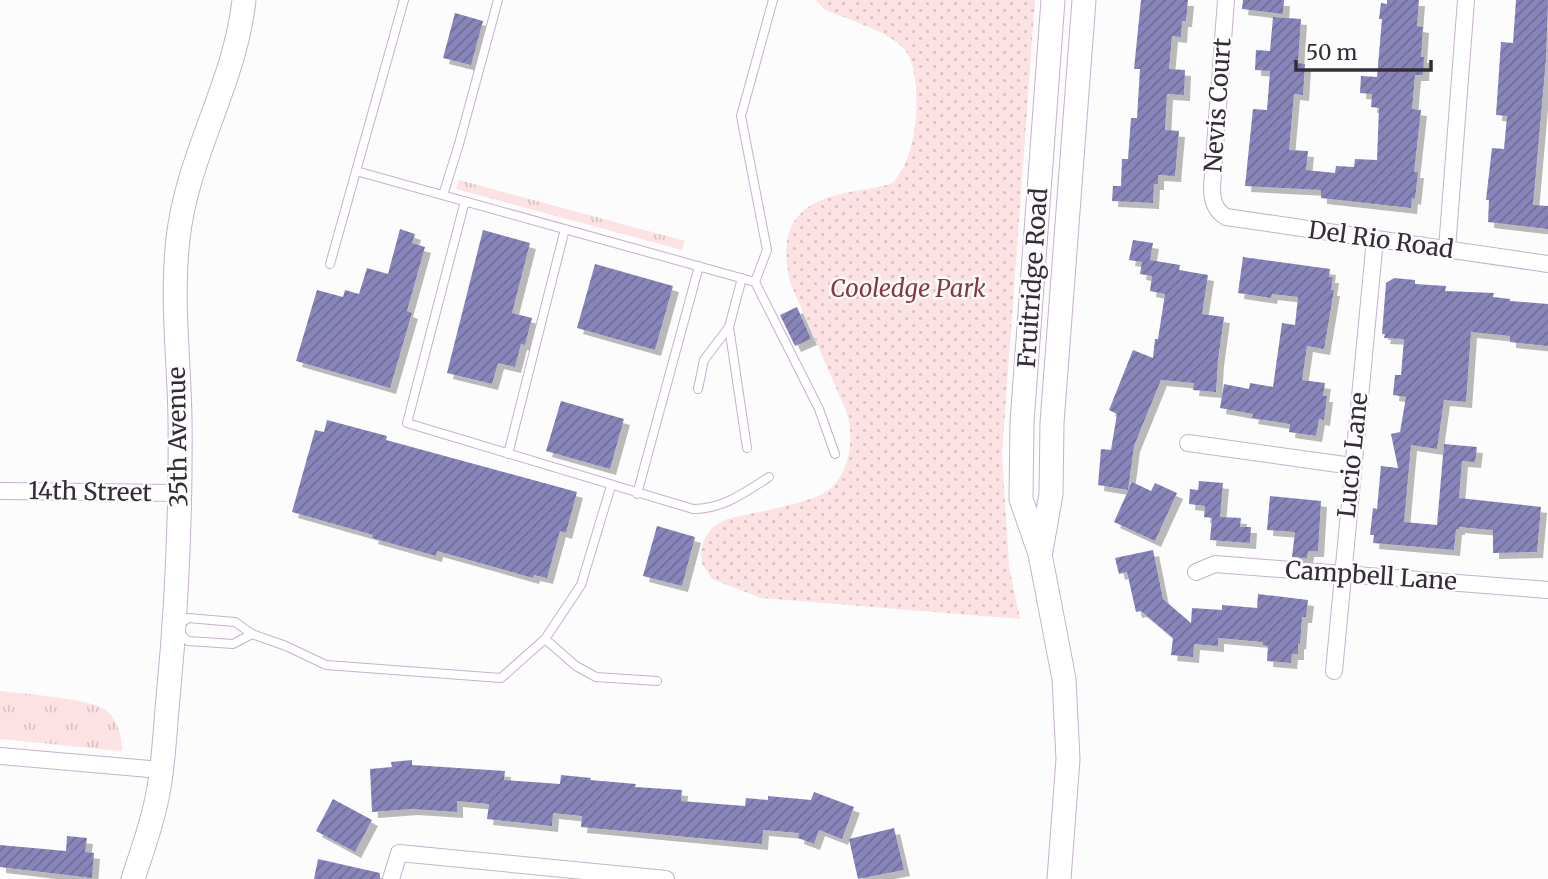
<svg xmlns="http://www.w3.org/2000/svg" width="1548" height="879" viewBox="0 0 1548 879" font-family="Merriweather,serif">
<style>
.grass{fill:url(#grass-tufts)}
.park{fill:url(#park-dots)}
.building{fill:url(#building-hatch);filter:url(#shadow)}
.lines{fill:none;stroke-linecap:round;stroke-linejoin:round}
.lane-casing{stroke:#c7b0cf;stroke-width:10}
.street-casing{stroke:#c7b0cf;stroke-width:18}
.secondary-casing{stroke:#c7b0cf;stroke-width:25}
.lane{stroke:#fff;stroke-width:8}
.street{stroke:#fff;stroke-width:16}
.secondary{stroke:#fff;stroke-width:23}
.labels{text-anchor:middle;stroke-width:5;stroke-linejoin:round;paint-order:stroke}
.street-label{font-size:24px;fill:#352c38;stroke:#fcfcfc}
.park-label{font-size:24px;font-style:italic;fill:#89393e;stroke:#fcfcfc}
</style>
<defs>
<pattern id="grass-tufts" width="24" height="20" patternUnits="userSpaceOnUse" patternTransform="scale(1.75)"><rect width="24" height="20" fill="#fce2e2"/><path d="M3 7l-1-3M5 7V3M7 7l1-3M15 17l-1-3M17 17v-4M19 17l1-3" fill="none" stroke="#d9c2c3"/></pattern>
<pattern id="park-dots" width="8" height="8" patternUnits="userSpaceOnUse" patternTransform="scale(1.75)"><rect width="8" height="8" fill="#fce2e2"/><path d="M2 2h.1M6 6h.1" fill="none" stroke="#d9c2c3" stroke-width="1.8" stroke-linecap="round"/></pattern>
<pattern id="building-hatch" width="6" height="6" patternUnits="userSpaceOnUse" patternTransform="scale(1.75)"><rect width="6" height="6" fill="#8885ba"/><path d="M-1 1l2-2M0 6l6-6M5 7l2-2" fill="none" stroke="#706d98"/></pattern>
<filter id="shadow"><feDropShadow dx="6" dy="6" stdDeviation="0" flood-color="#0004"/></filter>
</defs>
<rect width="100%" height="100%" fill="#fcfcfc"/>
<path class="grass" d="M459 180 685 241 682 250 456 189Z
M0 691C22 694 92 698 107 711 118 721 122 737 122 751L0 739Z"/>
<path class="park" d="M816 0H1035L1002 454 1009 566 1020 619 761 598 712 579 702 564 701 549 706 536 714 526 727 519C750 513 815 503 830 489 851 470 854 438 847 413L790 282C778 228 795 202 850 192 865 189 879 188 893 183 901 173 907 162 910 150 918 126 921 70 905 50 890 31 845 19 824 9Z"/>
<path class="building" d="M1141 0H1188L1186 21H1182L1181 37 1172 36 1169 69 1185 70 1184 95 1167 94 1165 130 1179 131 1175 176 1158 175V184H1154L1153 203 1112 201 1113 186H1121L1122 159H1128L1131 118H1137L1140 69H1134Z
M1243 0H1284L1283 14 1242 9Z
M1387 0H1419L1417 26 1423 27 1421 57H1424L1423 75H1415L1412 109 1421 110 1414 172H1418L1415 199 1412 198 1411 208 1321 198V190L1245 186 1253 109 1267 110 1270 71 1255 70 1256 50 1270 51 1273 17 1301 19 1298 63 1305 64 1303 95 1294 94 1289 150 1308 151 1306 170 1335 173 1336 166 1354 167 1355 159 1377 160 1379 108 1371 107 1372 94 1360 93 1361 76 1377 77 1382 19H1379L1381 3 1387 4Z
M1516 0H1548L1546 58 1533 205 1548 206V229L1488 222 1489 200H1486L1492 148 1504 149 1507 116 1496 115 1501 42 1513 43Z
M455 13 483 21 471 65 443 58Z
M400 229 415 234 412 243 425 247 407 311 412 313 390 388 296 361 317 290 343 297 345 290 359 294 367 268 388 274Z
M483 230 530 243 512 313 532 318 525 345 521 344 515 367 498 363 492 384 447 373Z
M1133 240 1153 243 1150 260 1180 265 1179 270 1208 275 1202 314 1224 317 1218 360 1216 392 1193 390 1194 383 1161 380 1134 446 1128 490 1098 485 1101 449 1111 450 1117 414 1109 410 1133 350 1153 358 1155 339H1158L1165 294 1150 291 1152 276 1140 274 1142 262 1129 260Z
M1243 257 1330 269 1329 277H1333L1331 290H1334L1324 349 1307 346 1302 380 1325 383 1323 396H1327L1324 420 1319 419 1316 436 1289 432 1290 424 1252 418 1253 414 1220 408 1224 384 1249 389 1250 383 1273 387 1282 323 1295 325 1298 297 1272 294 1271 298 1238 293Z
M595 264 673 286 655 350 577 328Z
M1394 278 1415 280V284L1446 286 1445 291 1494 293 1493 297 1510 299V301L1548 304V346L1510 342V336L1471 332 1466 402 1444 400 1437 449 1411 445 1404 522 1437 525 1444 444 1477 447 1475 462 1462 461 1459 498 1541 507 1537 552 1493 553V530L1459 527V529H1456L1454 550 1373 543 1374 535H1370L1373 508 1377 509 1381 466 1398 468 1391 434 1400 432 1406 397 1393 395 1395 375H1401L1404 339 1384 338 1385 334H1382L1386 283Z
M797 307 811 339 795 346 780 315Z
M561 401 624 419 610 469 546 451Z
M327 420 387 436 386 440 577 492 566 533 560 531 547 578 534 575 533 578 437 551 436 556 372 538 373 535 292 512 315 430 324 432Z
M1199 481 1223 483 1220 517 1241 518 1240 527H1251L1250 543 1210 540 1212 518 1204 517 1205 506 1189 504 1190 489 1198 490Z
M1132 482 1151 491 1155 483 1177 493 1155 541 1114 522Z
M1270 496 1321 501 1318 551H1308L1307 558 1292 557 1295 532 1267 530Z
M657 526 695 537 682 586 643 576Z
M1153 550 1163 599 1191 623 1192 608 1222 610V605L1257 608 1258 594 1308 600 1306 617H1302L1300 644 1298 643V654H1292L1291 663 1267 661 1268 646 1263 645V642L1218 638V646L1194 644 1193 657 1171 655 1173 638 1141 611 1136 612 1127 572 1119 574 1115 558Z
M412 760V765L505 771 504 780 560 784 561 775 591 778 590 780 636 784 635 787 682 790 681 801 745 806 746 798 768 800V796L811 800 814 792 854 807 842 839 819 830 814 844 798 838 799 833 763 830 762 844 581 827 582 816 553 813 552 826 487 819 489 804 457 801V812L412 809 372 812 370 769 392 767 391 762Z
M333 799 372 820 355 852 316 831Z
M894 828 904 870 858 879 849 839Z
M67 836 87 838 85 852 94 853 92 878 0 867V845L66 851Z
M318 859 380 873V879H314Z"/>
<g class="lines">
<defs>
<path id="lane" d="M356 171 755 282 819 409 835 454
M443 195 459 144 498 0
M465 201 407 423 693 509C723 509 744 493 769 477
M330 264 404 0
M742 278 729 327 747 448
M755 282 767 250 741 116 773 0
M698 389 704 360 729 327
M508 454 565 229
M637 494 699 266
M178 626 188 618 235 622 252 634 286 646 326 665 501 678 545 639 581 585 611 486
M177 631 188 641 233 644 252 634
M545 639 576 666 596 677 657 681"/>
<path id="street" d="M1226 0 1212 186C1212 199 1214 210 1226 217L1548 264
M1447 249 1466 0
M1188 443 1352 466
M0 491 180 493
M1196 572 1215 564 1548 590
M1334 671 1375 239
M0 756 161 770
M391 879 399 853 666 879"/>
<path id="secondary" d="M1053 0 1022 422 1021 499 1040 554 1064 679 1068 759 1059 879
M1041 551 1051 494 1052 423 1084 0
M133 879C142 851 153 822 158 793 164 762 165 729 168 698 177 605 181 512 180 418 179 358 171 298 178 239 187 155 235 84 244 0"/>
</defs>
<use href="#lane" class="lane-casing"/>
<use href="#street" class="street-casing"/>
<use href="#secondary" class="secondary-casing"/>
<use href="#lane" class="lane"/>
<use href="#street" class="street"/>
<use href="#secondary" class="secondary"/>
</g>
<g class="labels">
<g class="street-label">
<text transform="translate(1218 105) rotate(-86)" y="8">Nevis Court</text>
<text transform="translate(1381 240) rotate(8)" y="8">Del Rio Road</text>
<text transform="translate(1033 278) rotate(-86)" y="8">Fruitridge Road</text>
<text transform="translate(178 437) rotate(-91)" y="8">35th Avenue</text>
<text transform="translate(1353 455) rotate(-84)" y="8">Lucio Lane</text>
<text transform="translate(90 492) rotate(1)" y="8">14th Street</text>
<text transform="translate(1371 576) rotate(4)" y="8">Campbell Lane</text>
</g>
<g class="park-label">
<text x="908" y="297">Cooledge Park</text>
</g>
</g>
<path d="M1296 60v10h135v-10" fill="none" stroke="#352c38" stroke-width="3.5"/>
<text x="1306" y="60" font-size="21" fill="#352c38" stroke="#fcfcfc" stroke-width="5" paint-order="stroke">50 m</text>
</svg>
